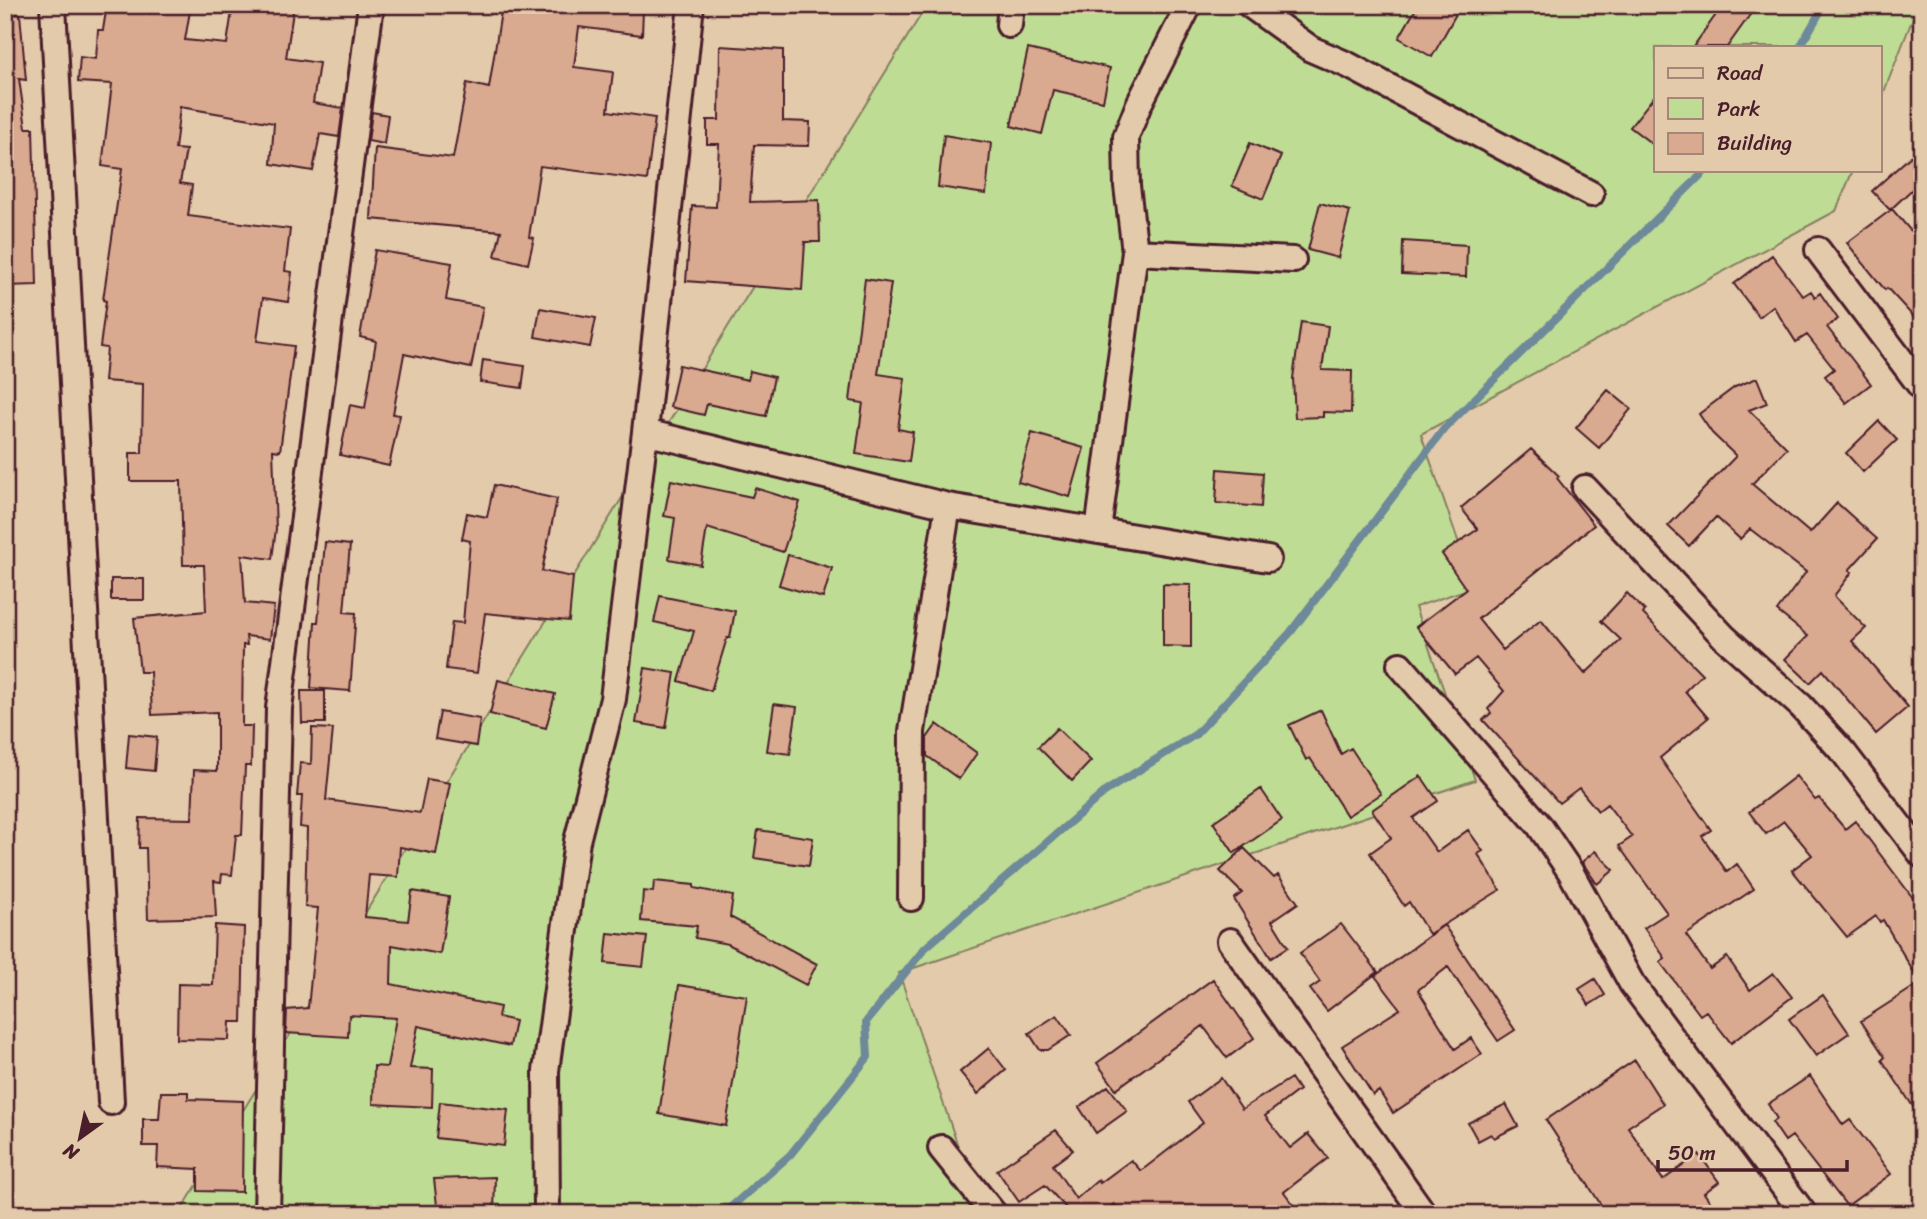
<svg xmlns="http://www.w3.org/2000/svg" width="1927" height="1219" viewBox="0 0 1927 1219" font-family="Sriracha,sans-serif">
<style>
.green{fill:#bfdc94;stroke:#847e60;stroke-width:2}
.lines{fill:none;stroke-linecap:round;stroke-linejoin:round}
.stream{stroke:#6d899a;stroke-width:8}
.building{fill:#d9a990;stroke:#4a1f2b;stroke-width:2}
.minor-casing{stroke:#4a1f2b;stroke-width:30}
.minor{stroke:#e3caab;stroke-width:24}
</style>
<rect width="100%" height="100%" fill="#e3caab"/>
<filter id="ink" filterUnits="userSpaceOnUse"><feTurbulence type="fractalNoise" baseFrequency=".0143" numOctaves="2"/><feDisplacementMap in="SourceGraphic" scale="14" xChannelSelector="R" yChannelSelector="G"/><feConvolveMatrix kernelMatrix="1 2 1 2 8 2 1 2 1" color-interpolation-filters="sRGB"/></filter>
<g filter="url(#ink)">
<path class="green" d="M927 5H1918L1880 102V47H1656V170H1853L1836 211 1421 434 1474 587 1415 607 1475 780 899 973 981 1214H179Z"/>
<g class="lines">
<path class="stream" d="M1800 47 1824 5
M723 1214 790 1155 868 1057 866 1022 925 948 1106 791 1196 734 1290 633 1444 429 1706 170"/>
</g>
<path class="building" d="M107 5H191L185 40 227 44 233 5H294L286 58 319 63 313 103 343 108 339 137 320 134 313 171 271 164 274 123 180 107 175 149 186 150 180 183 192 185 188 216 290 229 285 271 292 272 288 302 263 298 257 341 294 346 280 451 273 450 276 529 272 559 242 555 245 603 274 606 270 639 246 636 247 645H243L242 726H252L251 766H245L242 835H236L232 875 222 874 221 882 214 881 216 917 148 919 146 848H139L140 818 192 819 194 770 217 771V712L152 715 150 672H140L134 618 206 611 204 565H183L181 481H130V453H142L143 384 104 381 107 348 100 347 106 301 103 300 122 169 102 166 112 84 78 82 80 57 96 59 98 30H103Z
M502 5H610L643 9 642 35 579 27 574 67 613 72 608 111 655 118 647 180 540 166 529 237 534 238 528 264 495 256 501 231 371 219 375 148 453 158 467 83 489 88Z
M1418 5H1461L1432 57 1399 38Z
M1723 5H1757L1727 47H1693Z
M20 14 26 80 19 79 26 128H33L37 285 5 286V15Z
M720 46 783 50V121L810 122 809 146 754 145 750 202 819 200 820 242H805L802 290 686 281 692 206 716 207 719 144H707V120H719Z
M1028 49 1110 68 1103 101 1053 90 1042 134 1011 126Z
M1656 94V147L1630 127Z
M372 112 388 115 384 144 368 141Z
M944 135 991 143 986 194 938 187Z
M1250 143 1281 156 1263 199 1232 186Z
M1922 146V180L1890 210 1872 191Z
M1320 203 1350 211 1338 258 1308 250Z
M1892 209 1922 244V326L1887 288 1885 290 1847 243Z
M1403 241 1467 245 1466 277 1402 274Z
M375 250 452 263 446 300 483 307 471 368 404 354 393 414 400 415 389 466 340 455 350 405 365 408 376 341 360 337Z
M1772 255 1803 296 1811 291 1815 297 1820 293 1838 319 1827 327 1871 384 1846 403 1825 376 1834 369 1807 335 1796 342 1773 306 1759 317 1734 284Z
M865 279 891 283 878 374 905 378 898 429 913 432 909 462 856 454 863 403 850 401Z
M540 308 596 318 590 347 535 337Z
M1301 322 1328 326 1322 370 1352 371 1351 413 1323 412V417L1295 418 1293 378Z
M483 360 525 366 522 388 480 382Z
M679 365 748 380 750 371 774 377 766 416 707 404 704 415 670 407Z
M1757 378 1767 403 1749 410 1787 448 1752 484 1810 533 1837 503 1877 539 1849 570 1852 572 1834 596 1866 628 1852 641 1908 707 1876 734 1823 670 1810 683 1785 659 1808 636 1777 611 1806 572 1750 529 1740 539 1716 517 1689 546 1668 526 1736 456 1712 433 1699 414 1735 387Z
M1608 390 1631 409 1599 448 1576 428Z
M1879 421 1897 440 1863 472 1846 453Z
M1032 433 1084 448 1070 497 1018 482Z
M1531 449 1559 476 1557 478 1594 525 1478 619 1503 650 1541 620 1585 674 1621 640 1601 621 1627 593 1645 611 1643 614 1702 674 1685 691 1708 718 1660 758 1711 830 1702 836 1727 872 1737 864 1754 889 1686 935 1710 969 1727 957 1750 990 1773 973 1792 997 1731 1043 1706 1011 1700 1015 1660 962 1665 958 1644 928 1667 913 1619 846 1632 837 1607 804 1598 811 1579 788 1559 803 1483 720 1491 713 1488 709 1504 691 1476 658 1455 674 1416 627 1466 589 1442 554 1478 529 1461 508Z
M1218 469 1263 473 1261 507 1216 503Z
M671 480 752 497 755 488 800 502 783 552 707 528 701 565 669 559 675 518 664 516Z
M494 485 557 499 542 571 573 577 569 621 485 613 477 673 446 669 452 622 463 623 470 541 462 539 467 513 487 517Z
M325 542 350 545 344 612 356 613 350 691 311 688 315 622H318Z
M788 555 832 568 823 598 779 585Z
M111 579H144V600H111Z
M1163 584 1191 585V647L1163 646Z
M660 596 735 611 730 638H727L711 691 679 681 694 631 654 622Z
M645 668 675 673 666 728 636 723Z
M498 680 555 694 546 728 490 714Z
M301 691H325V723H302Z
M774 704 797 707 790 754 767 751Z
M1321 710 1341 754 1351 748 1381 794 1347 816 1310 758 1306 760 1289 725Z
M440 712 480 719 476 746 435 739Z
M937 724 977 753 959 779 927 756V738Z
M312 728 333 729 326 800 420 813 427 779 450 783 436 854 400 847 398 877 369 875 365 917 408 921 412 891 449 897 440 954 392 945 391 984 500 1007 498 1017 515 1021 510 1046 418 1026 410 1068 433 1069 432 1107 373 1104 374 1066 387 1067 396 1018 349 1015 348 1037 286 1033 287 1010 308 1008 318 908 305 907 307 828 300 827 302 796H297L300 763 311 764Z
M1057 728 1091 761 1072 781 1038 747Z
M129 734 157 737 154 771 126 768Z
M1421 776 1438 801 1413 818 1437 852 1468 830 1483 851 1478 854 1500 890 1429 934 1409 902 1404 906 1370 853 1391 838 1372 810Z
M1796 776 1815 800 1819 798 1845 829 1855 821 1922 910V1120L1882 1060 1885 1057 1861 1021 1920 983 1883 920 1880 922 1876 916 1847 937 1792 870 1812 855 1784 821 1766 834 1749 812Z
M1261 789 1282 820 1234 853 1213 822Z
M758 830 813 838 809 866 754 858Z
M1244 848 1274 878 1278 875 1298 903 1272 921 1288 947 1271 958 1234 899 1242 893 1220 871Z
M1595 851 1614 870 1597 884 1582 862Z
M654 881 694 885V888L733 896 730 917 817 964 806 985 728 944 695 938 697 926 641 921 643 891 653 892Z
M1341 924 1378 972 1327 1011 1310 989 1320 982 1300 953Z
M215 925 244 927 242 1022H230L229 1040 177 1039 178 984 213 985Z
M1444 925 1515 1030 1498 1041 1448 967 1418 990 1455 1049 1471 1038 1482 1054 1393 1113 1379 1091 1373 1095 1342 1046 1400 1009 1375 976Z
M608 933 647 937 643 967 605 963Z
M1213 979 1254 1038 1227 1058 1203 1026 1116 1089 1097 1063Z
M1595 979 1605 995 1589 1005 1579 989Z
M679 985 747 996 726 1126 659 1114Z
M1823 995 1849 1033 1816 1056 1789 1019Z
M1057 1015 1071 1035 1048 1050H1040L1029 1033Z
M989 1048 1006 1070 978 1094 960 1072Z
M1635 1060 1663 1104 1628 1127 1663 1180 1699 1154 1719 1182 1704 1193 1719 1214H1607L1546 1120Z
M1810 1076 1843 1125 1850 1120 1891 1174 1847 1206 1792 1136 1785 1141 1772 1122 1777 1119 1768 1104Z
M1221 1078 1242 1109 1291 1078 1299 1090 1265 1116 1290 1148 1308 1134 1328 1158 1284 1192 1301 1214H1124L1114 1204 1103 1214H1060L1066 1208 1045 1185 1019 1202 997 1170 1056 1130 1073 1150 1053 1165 1076 1199 1098 1180 1100 1183 1131 1160 1141 1171 1203 1123 1188 1102Z
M1108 1086 1127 1111 1096 1133 1079 1107Z
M161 1092H188V1099L243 1101 242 1192 198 1191V1169L157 1167 158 1146H143V1119H159Z
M440 1102 508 1110 504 1146 436 1138Z
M1506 1104 1518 1126 1494 1138 1491 1134 1478 1141 1468 1123Z
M495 1177 494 1214H438L434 1179Z"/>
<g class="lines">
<defs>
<path id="minor" d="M53 5 111 1102
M691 5 645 432 948 506 1268 559
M1250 5 1311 49 1348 65 1591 194
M1009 25 1011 5
M1818 250 1922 388
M1135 252 1293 260
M1585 488 1724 637 1801 706 1844 753 1922 855
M1098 531 1135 252 1127 186 1126 137 1139 104 1189 5
M1400 665 1539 825 1570 871 1632 984 1804 1214
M911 898 912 731 948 506
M1230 941 1424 1214
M941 1148 994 1214
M267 1214 279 708 371 5
M547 1214 546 1071 577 841 613 699 645 432"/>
</defs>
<use href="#minor" class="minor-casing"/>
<use href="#minor" class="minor"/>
</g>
</g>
<rect width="1927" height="1219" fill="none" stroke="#e3caab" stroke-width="28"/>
<rect x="14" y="14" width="1899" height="1191" fill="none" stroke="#4a1f2b" stroke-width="2.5" filter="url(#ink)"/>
<rect x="1654" y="46" width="228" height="126" fill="#e3caab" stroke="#a68678" stroke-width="2"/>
<rect x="1668" y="68" width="35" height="10" fill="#e3caab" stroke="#a68678" stroke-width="2"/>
<text x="1717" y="80" font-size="21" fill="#4a1f2b">Road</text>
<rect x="1668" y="98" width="35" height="21" fill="#bfdc94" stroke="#a68678" stroke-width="2"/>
<text x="1717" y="116" font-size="21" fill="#4a1f2b">Park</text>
<rect x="1668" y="133" width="35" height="21" fill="#d9a990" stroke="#a68678" stroke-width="2"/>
<text x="1717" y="150" font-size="21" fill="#4a1f2b">Building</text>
<g transform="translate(80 1138) rotate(213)" stroke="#e3caab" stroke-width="5" paint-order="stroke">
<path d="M0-5L12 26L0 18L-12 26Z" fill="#4a1f2b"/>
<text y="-10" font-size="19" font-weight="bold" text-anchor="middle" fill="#4a1f2b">N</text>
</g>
<path d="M1658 1160v10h189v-10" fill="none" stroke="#4a1f2b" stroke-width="3.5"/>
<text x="1668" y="1160" font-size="21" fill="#4a1f2b" stroke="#e3caab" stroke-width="5" paint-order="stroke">50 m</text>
</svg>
